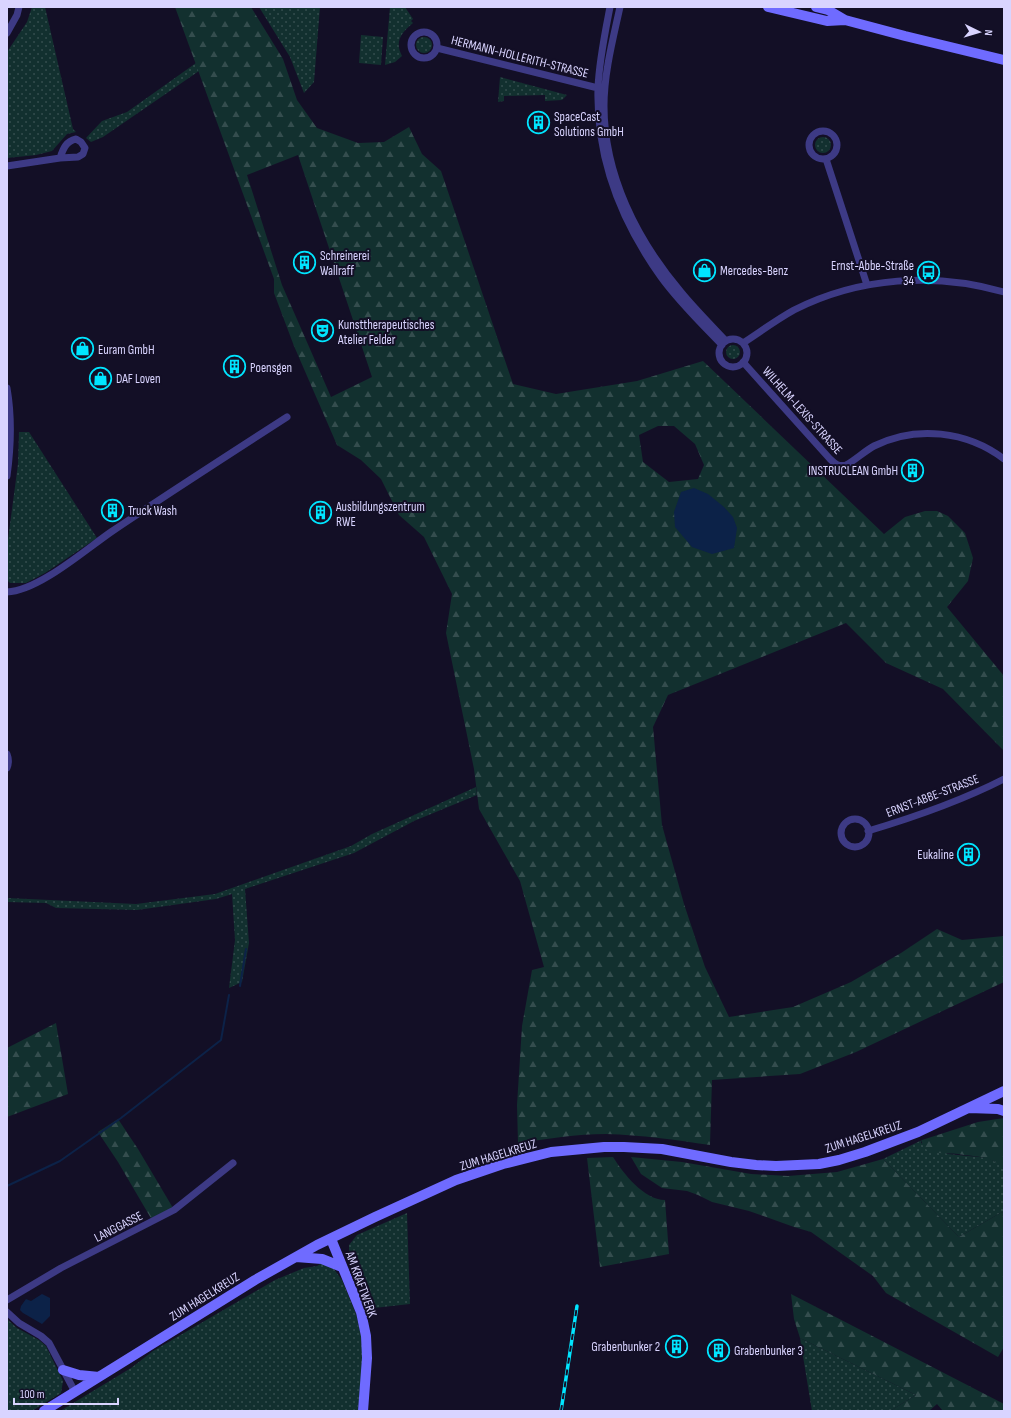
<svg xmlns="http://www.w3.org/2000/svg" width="1011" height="1418" viewBox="0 0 1011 1418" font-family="'Sofia Sans Condensed',sans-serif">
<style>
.grass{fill:url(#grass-dots)}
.forest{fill:url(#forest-firs);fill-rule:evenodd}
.water{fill:#0c2248}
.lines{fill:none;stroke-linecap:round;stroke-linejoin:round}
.stream{stroke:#0c2248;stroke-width:2}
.street{stroke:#3d3a85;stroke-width:7}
.secondary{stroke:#6f6bff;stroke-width:10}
.rail-casing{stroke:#00e5ff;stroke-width:3.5}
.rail{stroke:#130f26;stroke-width:2;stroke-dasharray:6;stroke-linecap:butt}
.labels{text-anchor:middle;stroke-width:4;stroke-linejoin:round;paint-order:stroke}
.street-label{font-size:13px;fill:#d9d4ff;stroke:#130f26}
.poi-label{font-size:13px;fill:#d9d4ff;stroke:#130f26;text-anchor:start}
</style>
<defs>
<pattern id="grass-dots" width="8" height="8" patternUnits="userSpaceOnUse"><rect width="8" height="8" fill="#12302f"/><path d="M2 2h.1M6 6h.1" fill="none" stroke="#344d4e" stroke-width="1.8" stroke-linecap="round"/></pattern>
<pattern id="forest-firs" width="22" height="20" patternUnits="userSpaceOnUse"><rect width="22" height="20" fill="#12302f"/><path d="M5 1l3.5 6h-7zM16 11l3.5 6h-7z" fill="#344d4e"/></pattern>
</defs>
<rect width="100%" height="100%" fill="#130f26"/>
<path class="grass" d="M32 7H45L73 129 76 132 67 134 52 151 36 155 7 158V52L27 22Z
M259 7H320L314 82 304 93 290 57Z
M390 7H405L413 19 411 21 413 23C402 32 394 41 402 56L395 62 385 65Z
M361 35 383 37 381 65 359 63Z
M416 45a8 8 0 1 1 16 0a8 8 0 1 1-16 0Z
M196 63 199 71 103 137 91 142 86 138 102 121 127 112Z
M500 77 567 95 562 100 545 101V95L504 96V101L498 102Z
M815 145a8 8 0 1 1 16 0a8 8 0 1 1-16 0Z
M726 352a7 7 0 1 1 14 0a7 7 0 1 1-14 0Z
M19 432H29L97 538 45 573 26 583H10L7 580V547L18 464Z
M476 787 477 795 414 821 354 853 245 889 249 943 242 982 229 988 235 940 232 894 216 899 137 910 56 908 46 903 7 902V898L136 904 215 894 351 846 372 834Z
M922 1140 921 1143 948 1154 989 1158 1000 1165 1004 1170V1213L1002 1212 959 1237 883 1159Z
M407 1213 410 1304 374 1308 367 1303 349 1255V1245L357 1235Z
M322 1263 331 1265 342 1280 356 1314 361 1336 363 1358 358 1411H60L131 1368 153 1351 275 1280 304 1268 317 1266Z
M7 1319 17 1328 39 1340 46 1346 63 1381 61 1393 32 1411H8Z
M800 1338 916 1395 890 1411H812Z"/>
<path class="forest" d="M175 7H251L283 59 297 100 317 128 358 143 384 142 409 127 422 154 441 171 513 384 556 394 637 381 703 361 884 534 905 517 925 511H937L948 516 965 533 973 558 968 581 947 607 1004 676V751L943 689 886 663 846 623 668 695 653 727 662 825 684 904 705 967 729 1017 793 1007 851 982 901 953 937 929 962 940 1004 936V982L856 1052 800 1074 712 1080 710 1145C676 1140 641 1135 606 1134 577 1134 546 1139 518 1143L517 1105 522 1026 532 970 544 967 520 881 479 809 474 769 446 633 452 594 424 537 399 515 381 479 361 460 337 445 294 346 274 293V279ZM298 155 372 377 331 397 282 285 247 175ZM658 426H674L695 444 704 465 698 479 669 482 643 462 639 435Z
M56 1023 68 1094 7 1117V1048Z
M1004 1118V1170C1000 1166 995 1161 989 1159 985 1157 964 1155 958 1154 948 1153 920 1156 922 1140L978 1122Z
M118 1119 138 1149 173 1208 152 1220 118 1162 98 1132Z
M613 1157C623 1173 644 1200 665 1200L669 1254 600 1267 587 1158Z
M631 1157 682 1162 751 1174 788 1176 837 1172 883 1159 959 1237 1002 1212 1004 1213V1347L998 1357 886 1293 873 1276 811 1232 794 1227 749 1211 712 1202 698 1195 687 1191 662 1188 641 1174Z
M791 1294 1004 1404V1411H943L937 1404 929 1411H890L916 1395 800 1338 794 1319Z"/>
<path class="water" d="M694 488 708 494 724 507 733 517 737 528 734 548 712 554 692 547 675 527 674 512 681 492Z
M42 1294 50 1298V1316L42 1324 23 1313 20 1310 21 1306 26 1299 31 1301Z"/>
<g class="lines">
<path class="stream" d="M240 986 246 949
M7 1186 60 1161 121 1118 221 1040 229 995"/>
<path class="street" d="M610 7C605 33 599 61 598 88 596 158 621 221 661 277 679 302 701 323 722 345
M620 7C613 39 604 73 604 106 604 175 637 240 681 292 695 309 711 325 726 341
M411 45a13 13 0 1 1 26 0a13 13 0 1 1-26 0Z
M7 33 17 15 19 7
M437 48 602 89
M809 145a14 14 0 1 1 28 0a14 14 0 1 1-28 0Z
M826 159 867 285
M7 166 60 158 78 157 83 154 85 148 81 142 76 139C66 141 63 149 60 158
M719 353a14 14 0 1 1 28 0a14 14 0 1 1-28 0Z
M743 343C760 332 776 320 794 310 859 277 935 272 1004 292
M743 362 830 459C835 464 839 467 846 465 853 462 866 450 874 446 916 425 967 431 1004 459
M7 388C12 417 11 447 7 476
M7 592C38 591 85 550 111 532 169 493 228 455 287 417
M7 754C9 759 9 763 7 768
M841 833a14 14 0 1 1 28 0a14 14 0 1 1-28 0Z
M868 831C915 817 961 801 1004 779
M7 1300 61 1268 174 1210 233 1163
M7 1312 19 1323 41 1336 49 1343 75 1392"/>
<path class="secondary" d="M768 7 827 21 845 20
M816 7 828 10 845 20 905 36 1004 60
M969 1108 998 1109 1004 1111
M331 1239 361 1312 366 1336 367 1358 363 1411
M296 1257 322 1259 342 1267
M63 1370 79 1375 99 1377
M44 1411 255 1280 317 1245 375 1217 456 1180 503 1164 551 1152 604 1147H624L662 1149 731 1162 756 1165 776 1166 819 1164 839 1160 865 1152 918 1132 1004 1091"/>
<defs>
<path id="rail" d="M561 1411 577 1306"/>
</defs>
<use href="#rail" class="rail-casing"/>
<use href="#rail" class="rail"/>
</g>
<defs>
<symbol id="building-ring" viewBox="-11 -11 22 22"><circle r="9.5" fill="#130f26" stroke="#00e5ff" stroke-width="1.5"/><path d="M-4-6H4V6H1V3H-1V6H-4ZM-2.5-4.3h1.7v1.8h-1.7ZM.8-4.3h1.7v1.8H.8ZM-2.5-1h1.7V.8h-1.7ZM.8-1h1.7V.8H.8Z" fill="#00e5ff"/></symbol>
<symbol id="shop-ring" viewBox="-11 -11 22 22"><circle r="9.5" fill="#130f26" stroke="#00e5ff" stroke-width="1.5"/><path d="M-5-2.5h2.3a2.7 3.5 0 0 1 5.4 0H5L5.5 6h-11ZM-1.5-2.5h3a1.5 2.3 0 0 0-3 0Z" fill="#00e5ff"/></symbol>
<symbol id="bus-ring" viewBox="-11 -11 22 22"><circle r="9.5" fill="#130f26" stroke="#00e5ff" stroke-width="1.5"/><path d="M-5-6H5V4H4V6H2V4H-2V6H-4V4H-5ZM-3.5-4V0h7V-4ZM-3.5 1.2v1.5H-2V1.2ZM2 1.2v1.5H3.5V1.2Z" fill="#00e5ff"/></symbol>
<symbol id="theatre-ring" viewBox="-11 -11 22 22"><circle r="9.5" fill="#130f26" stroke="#00e5ff" stroke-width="1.5"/><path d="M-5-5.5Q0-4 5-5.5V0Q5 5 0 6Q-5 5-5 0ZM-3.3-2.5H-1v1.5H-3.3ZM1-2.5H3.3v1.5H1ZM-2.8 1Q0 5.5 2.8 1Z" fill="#00e5ff"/></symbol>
</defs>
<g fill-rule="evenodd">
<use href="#building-ring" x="526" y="110" width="25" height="25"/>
<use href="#building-ring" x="292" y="250" width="25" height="25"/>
<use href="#shop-ring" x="692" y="258" width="25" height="25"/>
<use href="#bus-ring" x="916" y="260" width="25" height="25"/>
<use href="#theatre-ring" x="310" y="318" width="25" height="25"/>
<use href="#shop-ring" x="70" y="336" width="25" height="25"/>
<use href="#building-ring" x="222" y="354" width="25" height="25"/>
<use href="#shop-ring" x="88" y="366" width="25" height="25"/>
<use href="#building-ring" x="900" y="458" width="25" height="25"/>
<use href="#building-ring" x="100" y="498" width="25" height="25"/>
<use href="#building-ring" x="308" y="500" width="25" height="25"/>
<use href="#building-ring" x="956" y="842" width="25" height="25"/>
<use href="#building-ring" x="664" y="1334" width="25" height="25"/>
<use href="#building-ring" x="706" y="1338" width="25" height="25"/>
</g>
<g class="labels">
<g class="street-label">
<text transform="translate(520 56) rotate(14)" y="5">HERMANN-HOLLERITH-STRASSE</text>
<text transform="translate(803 410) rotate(48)" y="5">WILHELM-LEXIS-STRASSE</text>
<text transform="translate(932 795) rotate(-21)" y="5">ERNST-ABBE-STRASSE</text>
<text transform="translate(863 1136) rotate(-18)" y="5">ZUM HAGELKREUZ</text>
<text transform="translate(498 1154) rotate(-17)" y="5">ZUM HAGELKREUZ</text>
<text transform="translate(118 1226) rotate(-27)" y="5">LANGGASSE</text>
<text transform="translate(362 1284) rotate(70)" y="5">AM KRAFTWERK</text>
<text transform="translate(204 1296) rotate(-32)" y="5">ZUM HAGELKREUZ</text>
</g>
<g class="poi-label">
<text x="554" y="121">SpaceCast<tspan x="554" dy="15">Solutions GmbH</tspan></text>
<text x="320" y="260">Schreinerei<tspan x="320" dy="15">Wallraff</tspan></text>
<text x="914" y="270" text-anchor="end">Ernst-Abbe-Straße<tspan x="914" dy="15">34</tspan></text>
<text x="720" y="275">Mercedes-Benz</text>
<text x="338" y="329">Kunsttherapeutisches<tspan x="338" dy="15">Atelier Felder</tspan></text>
<text x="98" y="354">Euram GmbH</text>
<text x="250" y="372">Poensgen</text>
<text x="116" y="383">DAF Loven</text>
<text x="898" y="475" text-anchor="end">INSTRUCLEAN GmbH</text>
<text x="336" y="511">Ausbildungszentrum<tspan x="336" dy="15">RWE</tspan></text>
<text x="128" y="515">Truck Wash</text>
<text x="954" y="859" text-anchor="end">Eukaline</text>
<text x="660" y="1351" text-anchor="end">Grabenbunker 2</text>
<text x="734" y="1355">Grabenbunker 3</text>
</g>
</g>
<rect width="1011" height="1418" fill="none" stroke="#d9d4ff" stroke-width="16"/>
<g transform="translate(979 32) rotate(95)" stroke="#130f26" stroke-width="3" paint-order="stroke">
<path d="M0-3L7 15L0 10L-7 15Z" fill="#d9d4ff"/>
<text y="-6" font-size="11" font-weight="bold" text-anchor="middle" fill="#d9d4ff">N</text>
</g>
<path d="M14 1398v6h104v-6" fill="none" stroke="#d9d4ff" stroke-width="2"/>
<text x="20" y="1398" font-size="12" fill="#d9d4ff" stroke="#130f26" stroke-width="3" paint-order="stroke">100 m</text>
</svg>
